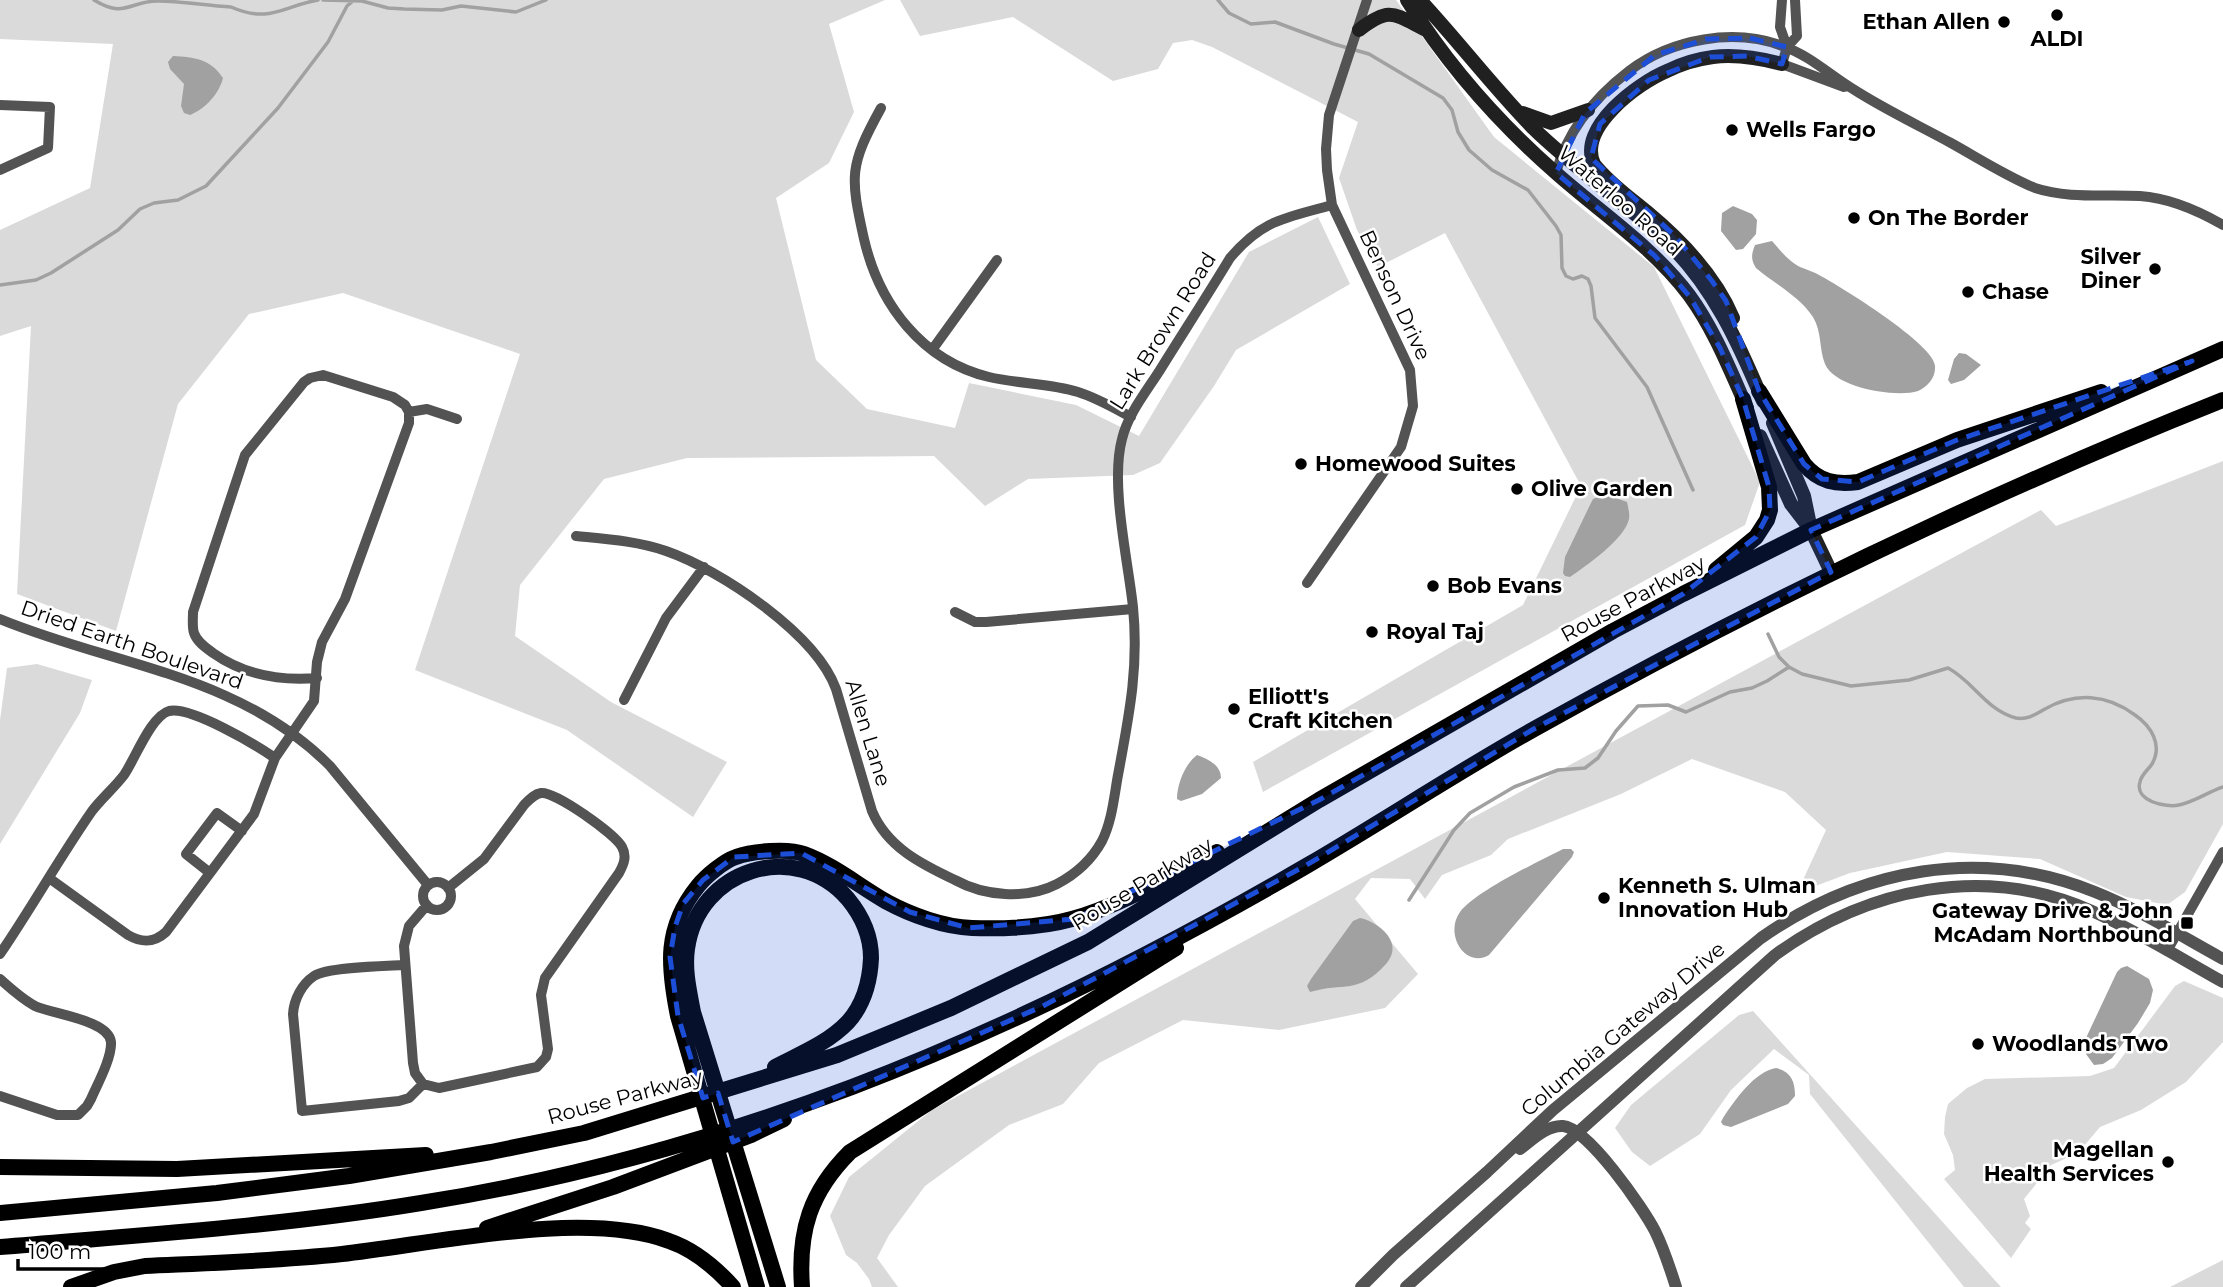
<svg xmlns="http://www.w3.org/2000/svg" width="2223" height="1287" viewBox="0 0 2223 1287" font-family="Montserrat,sans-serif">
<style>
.green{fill:#dadada}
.water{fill:#a1a1a1}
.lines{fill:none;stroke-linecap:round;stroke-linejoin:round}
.stream{stroke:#a1a1a1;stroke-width:3.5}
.minor{stroke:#535353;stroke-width:10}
.tertiary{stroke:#535353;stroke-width:12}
.secondary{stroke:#202020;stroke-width:14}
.primary{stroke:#000;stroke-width:16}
.marked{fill:#1d4ed8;fill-opacity:0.2;stroke:#1d4ed8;stroke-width:5;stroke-dasharray:14 9;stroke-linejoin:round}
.poi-dot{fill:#000;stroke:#fff;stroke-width:2.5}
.labels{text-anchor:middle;stroke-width:5;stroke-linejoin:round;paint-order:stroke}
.poi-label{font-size:21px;font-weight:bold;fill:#000;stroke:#fff;text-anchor:start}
.street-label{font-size:21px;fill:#000;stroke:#fff}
</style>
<rect width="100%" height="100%" fill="#fff"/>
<path class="green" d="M0 0H885L829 24 854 112 829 163 776 198 816 360 867 409 955 428 969 383 1076 405 1139 436 1249 252 1318 217 1350 284 1236 350 1214 386 1160 463 1133 475 1028 479 985 506 934 456 687 458 604 479 520 585 515 636 611 702 727 762 693 817 567 730 415 670 520 354 343 293 249 314 178 404 116 631 17 594 31 326 0 336V230L90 188 113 44 0 39Z
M900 0H1396L1494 137 1654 267 1760 482 1745 525 1263 792 1253 762 1523 605 1581 486 1445 233 1378 267 1357 230 1339 178 1358 122 1212 47 1192 40 1173 43 1158 69 1113 81 1013 17 920 36Z
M2223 461V824L2185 892 2167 905 2126 897 2040 859 1947 852 1850 873 1797 893 1826 830 1785 792 1692 759 1621 794 1508 839 1491 855 1442 875 1425 899 1410 879 1371 878 1355 899 1418 974 1385 1008 1279 1030 1183 1020 1099 1063 1063 1104 1009 1125 925 1186 889 1235 877 1258 898 1287H872L869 1279 857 1263 846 1255 830 1216 849 1177 932 1110 2041 510 2056 526Z
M37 664 92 680 80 713 0 844V720L7 668Z
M2184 981 2223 998V1042L2186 1082 2141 1110 2100 1127 2078 1153 2051 1165 2024 1199 2030 1216 2025 1223 2031 1229 2011 1258 1944 1179 1955 1170 1953 1155 1944 1134 1945 1117 1948 1104 1967 1088 1985 1079 2090 1076 2114 1068 2175 986Z
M1753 1011 2001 1287H1964L1810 1094 1809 1075 1774 1049 1731 1090 1700 1134 1650 1166 1632 1152 1615 1128 1631 1105 1739 1015Z
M2223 1260V1287H2170Z"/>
<path class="water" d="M173 56C194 57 211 59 223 78 219 94 205 109 190 115L184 113 181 106 184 84 170 69 168 62Z
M1733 206 1752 214 1757 220 1756 234 1743 249 1736 250 1721 231 1722 213Z
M1772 241C1779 249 1786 258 1795 264 1802 269 1811 270 1819 275 1840 286 1935 345 1935 366 1936 377 1928 387 1918 391 1896 398 1835 388 1825 364 1819 349 1822 332 1813 317 1799 296 1775 284 1756 268 1751 260 1751 255 1755 245Z
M1959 353 1966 354 1981 365 1964 380 1951 384 1948 380 1954 359Z
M1605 494 1627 502C1628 507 1630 514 1629 519 1625 539 1586 566 1570 577L1565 576 1563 573 1565 557 1589 507 1593 499Z
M1197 755C1208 759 1221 765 1221 778L1202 794 1181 801 1177 799C1177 784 1185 764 1197 755Z
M1563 849H1571L1574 852 1572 857 1489 955C1465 969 1444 934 1460 912 1476 891 1538 862 1563 849Z
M1360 918C1371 920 1385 929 1390 939 1395 949 1392 957 1386 964 1358 995 1344 982 1310 992L1307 986 1311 979 1353 921Z
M2127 966 2149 979 2153 990 2150 1003 2138 1023 2112 1058 2103 1064 2094 1065 2086 1054V1038L2117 972 2121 968Z
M1776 1068C1791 1072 1795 1081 1795 1096L1788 1104 1731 1127 1723 1125 1721 1122 1723 1118C1735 1100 1754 1072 1776 1068Z"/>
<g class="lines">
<path class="stream" d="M94 0C125 19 129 1 158 1 182 1 207 6 231 7 270 24 283 6 318 0
M323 0 362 1 388 8 404 9 442 10 461 6 516 12 546 0
M1218 0 1229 13 1251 24 1275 22 1334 44 1369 54 1443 98 1452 110 1458 132 1469 150 1492 170 1528 190 1556 226 1561 235 1562 268 1566 276 1573 279 1582 276 1588 279 1591 286 1595 318 1647 387 1693 490
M0 285 36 280 51 273 118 230 140 209 154 203 178 200 206 186 278 108 328 42 347 6 353 1
M1768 634 1779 657 1789 667 1802 674 1851 686 1909 680 1948 668C1973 681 1987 711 2016 718 2028 720 2036 714 2045 709 2075 692 2107 694 2135 715 2151 726 2163 745 2152 764 2148 770 2141 775 2140 782 2134 801 2166 808 2179 805 2194 802 2208 792 2223 787
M1409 900 1454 830 1470 813 1514 787 1558 770 1585 768 1598 758 1616 731 1638 706 1668 705 1686 712 1730 692 1752 688 1767 681 1789 667"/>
<path class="minor" d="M1782 0 1780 27 1787 47
M1795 0 1797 36 1787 47 1782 64 1844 87
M0 105 50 107 48 148 0 170
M881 108C849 166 850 176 864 239 879 304 922 361 989 377 1018 384 1050 383 1078 392 1097 398 1114 408 1131 417
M1556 173C1567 131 1594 98 1629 71 1671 39 1735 27 1785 47 1810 56 1830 75 1853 89 1884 109 1918 125 1951 143 1978 158 2006 176 2035 188 2068 199 2106 194 2140 196 2170 198 2197 210 2223 225
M932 350 997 260
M409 412 427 409 457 419
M576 536C606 539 637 541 666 551 721 570 816 634 836 689L872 811C887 847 921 864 955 880 984 896 1026 900 1057 884 1076 874 1091 861 1102 841 1112 821 1114 797 1118 775 1129 716 1139 668 1133 607 1128 560 1110 484 1122 439 1128 414 1146 392 1160 370 1183 333 1207 296 1230 258 1263 219 1286 218 1332 205
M1307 583 1401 447 1413 406 1410 370 1332 205 1327 170 1326 149 1329 115 1367 0
M955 612 975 622H986L1133 609
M0 619C114 666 239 674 330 766L428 885
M624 700 666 618 704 567
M210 873 186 854 217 813 242 831
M49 878 128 935C142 943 154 943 166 932L254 814 275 758 314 701 317 662 322 642 345 599 409 423V412L405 405 393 397 323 375 310 378 304 382 245 455 193 612C193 619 192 627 194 633 197 642 206 648 213 653 244 675 280 681 317 678
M423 896a14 14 0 1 1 28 0a14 14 0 1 1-28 0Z
M427 905 409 926 404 946 413 1063 415 1073 423 1084 439 1088 537 1067 546 1057 548 1049 541 995 545 978 619 873C624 864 627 856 622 847 615 834 555 791 541 793 534 794 529 800 524 805L484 859 448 888
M2167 951 2223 852
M0 954C32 907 60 857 92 811 102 798 114 788 124 775 135 759 151 716 169 711 191 706 256 745 275 758
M403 965C385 966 327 967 314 976 302 984 294 999 293 1014L302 1111 399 1101 409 1098 423 1084
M0 979C11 989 22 999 35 1006 52 1014 109 1020 111 1042 112 1058 97 1085 91 1099L87 1106 78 1115H57L0 1096"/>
<path class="tertiary" d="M1520 1149C1532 1140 1547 1125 1563 1126 1588 1128 1643 1208 1655 1231 1664 1249 1670 1268 1676 1287
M1361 1287 1393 1255 1487 1172 1553 1110 1761 938C1861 868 1980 846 2095 892 2140 910 2181 936 2223 959
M1406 1287 1775 955C1867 888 1984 863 2092 911 2137 931 2180 958 2223 982"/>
<path class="secondary" d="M1407 0C1447 64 1499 123 1556 173 1601 213 1652 246 1689 295 1714 329 1730 370 1747 408
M1420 0C1459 42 1493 87 1533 128 1575 169 1624 202 1667 242 1713 286 1739 344 1763 401
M1359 30C1390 6 1394 14 1426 30
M1523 113 1551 123 1588 110
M1733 318C1715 275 1682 241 1647 212 1629 197 1609 183 1594 164 1577 128 1638 83 1667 71 1681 64 1697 59 1713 57 1737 54 1759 58 1782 64
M1773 423 1804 496 1810 525
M1760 436 1791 504 1811 530 1831 572"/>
<path class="primary" d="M1759 391 1804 464C1819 482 1836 485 1858 482L1957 440 2101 392
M1716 570 1756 537 1767 520 1770 510 1769 487 1743 399
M775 1067C800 1054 828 1043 848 1022 864 1004 870 982 871 958 871 936 862 916 848 899 795 838 698 869 687 949 684 970 689 991 693 1012L778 1287
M0 1167 177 1169 426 1155
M0 1213 217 1193 349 1176 491 1152 584 1133 837 1055 951 1008 1088 942 1319 800 1613 631 1683 594 1811 530 2223 349
M487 1228 613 1187 751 1135 784 1119
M0 1247C140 1235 282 1226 421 1203 567 1180 714 1139 852 1087 1010 1027 1162 950 1308 865 1385 820 1459 771 1536 728 1758 604 1987 494 2223 400
M71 1287 114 1272 145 1266C211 1263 277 1261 342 1254 433 1244 584 1209 669 1241 695 1250 715 1267 733 1287
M757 1287 678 1016C668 966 664 928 698 886 706 876 724 861 736 857 752 851 788 848 804 854 834 865 859 886 887 902 911 915 944 927 972 928 1006 929 1040 928 1072 919 1118 907 1174 874 1217 852
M802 1287C798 1231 810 1192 850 1152L1176 948"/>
</g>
<path class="marked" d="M1750 38 1787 47 1782 64 1747 56 1710 57 1649 80 1600 124 1591 158 1675 236 1712 281 1726 301 1759 391 1804 464 1822 479 1858 482 1957 440 2192 361 1811 530 1831 572 1532 730 1305 866 1043 1006 733 1142 718 1093 703 1098 678 1016 670 957 675 927 683 904 703 880 734 857 801 853 910 912 968 928 1075 919 1319 800 1683 594 1756 537 1770 510 1769 487 1743 399 1720 348 1690 297 1655 256 1556 173 1585 113 1655 55 1707 39Z"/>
<g class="poi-dot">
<circle cx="2057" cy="15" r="7"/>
<circle cx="2004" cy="22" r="7"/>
<circle cx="1732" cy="130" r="7"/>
<circle cx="1854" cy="218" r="7"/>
<circle cx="2155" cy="269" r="7"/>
<circle cx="1968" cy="292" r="7"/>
<circle cx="1301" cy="464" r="7"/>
<circle cx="1517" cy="489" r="7"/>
<circle cx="1433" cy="586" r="7"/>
<circle cx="1372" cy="632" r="7"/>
<circle cx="1234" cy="709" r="7"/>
<circle cx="1604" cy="898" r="7"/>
<rect x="2180" y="916" width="14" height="14" rx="3.5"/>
<circle cx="1978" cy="1044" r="7"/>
<circle cx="2168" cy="1162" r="7"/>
</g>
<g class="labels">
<g class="poi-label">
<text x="1990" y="29" text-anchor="end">Ethan Allen</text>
<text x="2057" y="46" text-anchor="middle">ALDI</text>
<text x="1746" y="137">Wells Fargo</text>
<text x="1868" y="225">On The Border</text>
<text x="2141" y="264" text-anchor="end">Silver<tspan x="2141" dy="24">Diner</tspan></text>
<text x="1982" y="299">Chase</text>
<text x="1315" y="471">Homewood Suites</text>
<text x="1531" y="496">Olive Garden</text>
<text x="1447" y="593">Bob Evans</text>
<text x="1386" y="639">Royal Taj</text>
<text x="1248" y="704">Elliott's<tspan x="1248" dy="24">Craft Kitchen</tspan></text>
<text x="1618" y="893">Kenneth S. Ulman<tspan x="1618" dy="24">Innovation Hub</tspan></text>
<text x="2173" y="918" text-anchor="end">Gateway Drive &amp; John<tspan x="2173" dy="24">McAdam Northbound</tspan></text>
<text x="1992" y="1051">Woodlands Two</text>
<text x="2154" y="1157" text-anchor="end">Magellan<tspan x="2154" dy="24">Health Services</tspan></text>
</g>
<g class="street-label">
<text transform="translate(1620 201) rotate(41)" y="7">Waterloo Road</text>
<text transform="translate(1395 295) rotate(65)" y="7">Benson Drive</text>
<text transform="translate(1163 331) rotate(-58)" y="7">Lark Brown Road</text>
<text transform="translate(1633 599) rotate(-28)" y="7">Rouse Parkway</text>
<text transform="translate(132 645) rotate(19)" y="7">Dried Earth Boulevard</text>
<text transform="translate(868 733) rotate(73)" y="7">Allen Lane</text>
<text transform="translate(1142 884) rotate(-31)" y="7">Rouse Parkway</text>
<text transform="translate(1623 1029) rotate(-40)" y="7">Columbia Gateway Drive</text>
<text transform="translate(625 1097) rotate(-15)" y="7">Rouse Parkway</text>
</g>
</g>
<path d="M18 1259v10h156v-10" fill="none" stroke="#000000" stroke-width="3.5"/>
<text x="28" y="1259" font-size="21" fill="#000000" stroke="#ffffff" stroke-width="5" paint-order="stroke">100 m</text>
</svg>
